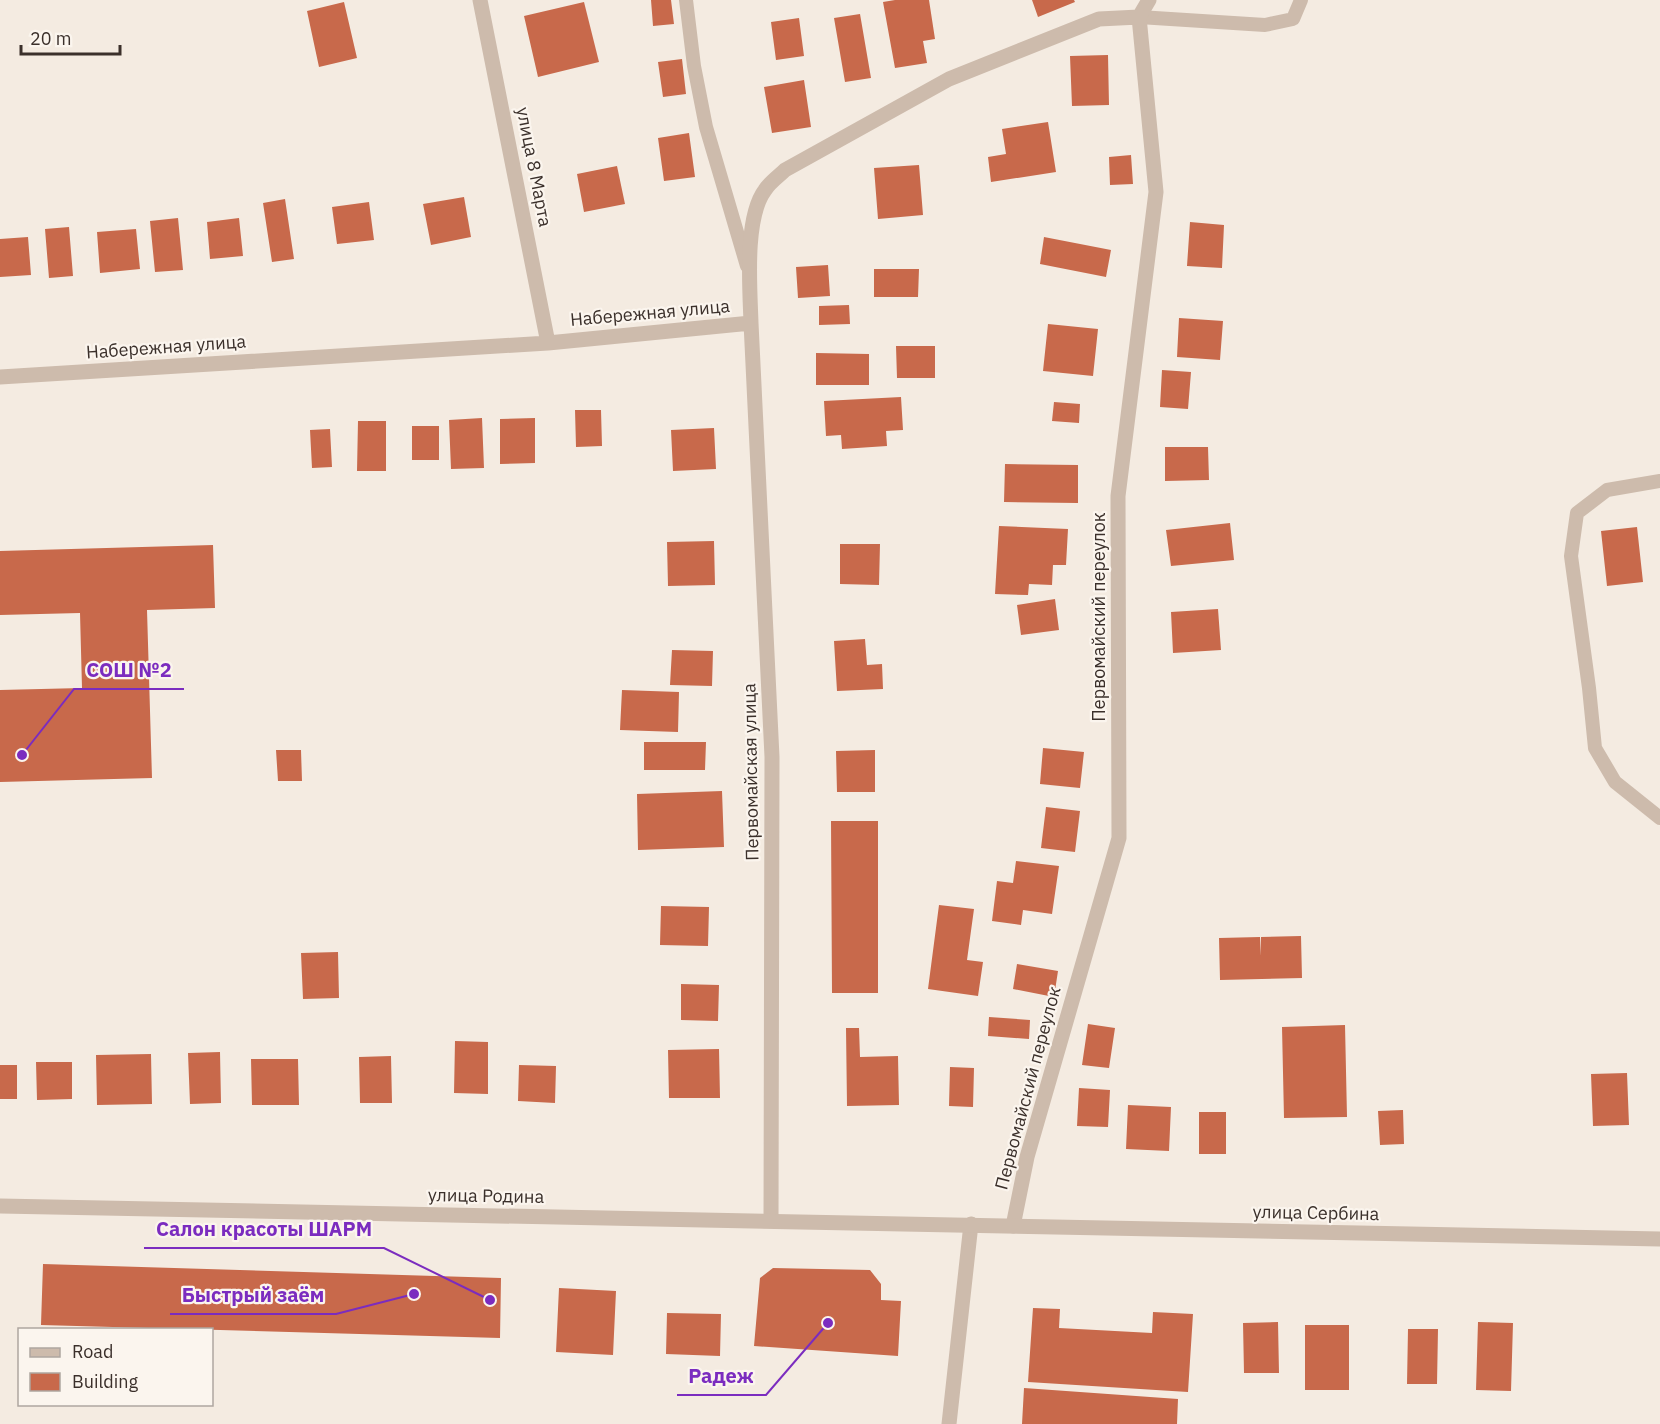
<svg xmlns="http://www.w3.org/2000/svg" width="1660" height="1424" viewBox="0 0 1660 1424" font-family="'IBM Plex Sans',sans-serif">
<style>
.building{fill:#c8694b}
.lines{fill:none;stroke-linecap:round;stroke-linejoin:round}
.service{stroke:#cdbbac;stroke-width:14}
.minor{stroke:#cdbbac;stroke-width:15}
.tertiary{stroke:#cdbbac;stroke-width:15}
.labels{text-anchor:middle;stroke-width:4.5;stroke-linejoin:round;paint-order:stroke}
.street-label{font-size:18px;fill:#3b302b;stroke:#fbf5ee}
.leader{fill:none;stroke:#7b2cbf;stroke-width:2}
.callout-dot{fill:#7b2cbf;stroke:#fbf5ee;stroke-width:2}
.callout-label{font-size:20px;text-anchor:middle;font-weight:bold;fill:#7b2cbf;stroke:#fbf5ee;stroke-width:4.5;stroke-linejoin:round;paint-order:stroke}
</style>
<rect width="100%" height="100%" fill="#f4ebe1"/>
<path class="building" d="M651 0H671L674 24 653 26Z
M895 0H929L935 39 923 41 927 63 895 68 883 2Z
M1032 0H1074L1075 2 1038 17Z
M344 2 357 58 319 67 307 11Z
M584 2 599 62 538 77 524 16Z
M860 14 871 78 845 82 834 18Z
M799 18 804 56 776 60 771 22Z
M1108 55 1109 105 1072 106 1070 56Z
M682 59 686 94 663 97 658 62Z
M804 80 811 127 772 133 764 87Z
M1048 122 1056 172 991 182 988 157 1006 154 1002 129Z
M689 133 695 177 664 181 658 138Z
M1131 155 1133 184 1110 185 1109 157Z
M919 165 923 215 878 219 874 168Z
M617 166 625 204 584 212 577 174Z
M464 197 471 237 431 245 423 204Z
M285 199 294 259 272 262 263 203Z
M369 202 374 240 337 244 332 207Z
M178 218 183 270 155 272 150 221Z
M239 218 243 256 210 259 207 222Z
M1190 222 1224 225 1222 268 1187 266Z
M69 227 73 276 49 278 45 229Z
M136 229 140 269 100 273 97 232Z
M28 237 31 275 0 277V239Z
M1044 237 1111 250 1106 277 1040 264Z
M828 265 830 296 798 298 796 267Z
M874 269H919L918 297H874Z
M849 305 850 324 819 325V306Z
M1179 318 1223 321 1220 360 1177 357Z
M1048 324 1098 329 1093 376 1043 371Z
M896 346H935V378H897Z
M816 353 869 354V385H816Z
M1162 370 1191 372 1188 409 1160 407Z
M901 397 903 430 886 431 887 446 842 449 841 435 826 436 824 401Z
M1054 402 1080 404 1079 423 1052 421Z
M575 410H601L602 446 576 447Z
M482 418 484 468 451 469 449 420Z
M535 418V463L500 464V419Z
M358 421H386V471H357Z
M412 426H439V460H412Z
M714 428 716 469 673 471 671 430Z
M330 429 332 467 312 468 310 430Z
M1165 447H1208L1209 480 1165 481Z
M1005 464 1078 465V503L1004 502Z
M1230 523 1234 560 1171 566 1166 530Z
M999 526 1068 529 1066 565H1053L1052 585 1029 584 1028 595 995 594Z
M1637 527 1643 582 1607 586 1601 531Z
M714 541 715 585 668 586 667 542Z
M840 544H880L879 585 840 584Z
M213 545 215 608 147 610 152 778 0 782V690L82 688 80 613 0 615V551Z
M1055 599 1059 630 1021 635 1017 605Z
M1218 609 1221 650 1173 653 1171 612Z
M865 639 867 665 882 664 883 689 837 691 834 641Z
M672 650 713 651 712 686 670 685Z
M622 690 679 692 678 732 620 730Z
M644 742H706L705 770H644Z
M1043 748 1084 752 1080 788 1040 784Z
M276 750H301L302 781H278Z
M875 750V792H837L836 751Z
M722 791 724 847 638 850 637 794Z
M1046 807 1080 811 1075 852 1041 848Z
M831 821H878V993H832Z
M1016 861 1059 866 1052 914 1023 910 1021 925 992 921 997 881 1013 883Z
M939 905 974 909 967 960 983 962 978 996 928 989Z
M661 906 709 907 708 946 660 945Z
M1301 936 1302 978 1220 980 1219 938 1260 937 1261 956V937Z
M338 952 339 998 303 999 301 953Z
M1017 964 1058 971 1054 997 1013 989Z
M681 984 719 985 718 1021 681 1020Z
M989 1017 1030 1020 1029 1039 988 1036Z
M1088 1024 1115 1028 1109 1068 1082 1065Z
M1345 1025 1347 1117 1284 1118 1282 1027Z
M846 1028H859L860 1057 898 1056 899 1105 847 1106Z
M455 1041 488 1042V1094L454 1093Z
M719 1049 720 1098H669L668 1050Z
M220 1052 221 1103 190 1104 188 1053Z
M151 1054 152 1104 97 1105 96 1055Z
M391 1056 392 1103H360L359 1057Z
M251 1059H298L299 1105H252Z
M36 1062H72V1099L37 1100Z
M0 1065H17V1099H0Z
M519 1065 556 1066 555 1103 518 1101Z
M950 1067 974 1068 973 1107 949 1106Z
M1627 1073 1629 1125 1593 1126 1591 1074Z
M1079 1088 1110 1090 1108 1127 1077 1126Z
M1128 1105 1171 1107 1169 1151 1126 1149Z
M1403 1110 1404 1144 1380 1145 1378 1111Z
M1199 1112H1226V1154H1199Z
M43 1264 501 1278 500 1338 41 1325Z
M773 1268 870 1270 881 1284V1300L901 1301 898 1356 754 1346 760 1278Z
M559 1288 616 1291 613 1355 556 1352Z
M1033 1308 1060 1309 1059 1328 1152 1333 1153 1312 1193 1314 1188 1392 1028 1382Z
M667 1313 721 1314 720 1356 666 1354Z
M1278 1322 1279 1373H1244L1243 1323Z
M1478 1322 1513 1323 1511 1391 1476 1390Z
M1305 1325H1349V1390H1305Z
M1408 1329H1438L1437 1384H1407Z
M1024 1388 1178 1399 1177 1424H1022Z"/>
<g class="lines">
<path class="service" d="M686 0 694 66 706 127 747 266
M1139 17 1265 25 1293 19 1301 0
M1660 481 1607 490 1577 513 1571 556 1589 688 1595 748 1615 782 1660 818"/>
<path class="minor" d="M480 0 548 343
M751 323 772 757 771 1220
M0 377 548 343 751 323C750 289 744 218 765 190 770 182 779 176 785 170L949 79 1099 19 1139 17
M1013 1226 1027 1157 1119 838 1118 496 1156 192 1139 17 1149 0
M949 1424 971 1224"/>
<path class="tertiary" d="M0 1206 1660 1239"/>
</g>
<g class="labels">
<g class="street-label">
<text transform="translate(534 167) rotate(79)" y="6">улица 8 Марта</text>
<text transform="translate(650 313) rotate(-5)" y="6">Набережная улица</text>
<text transform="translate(166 347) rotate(-4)" y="6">Набережная улица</text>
<text transform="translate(1099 617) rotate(-90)" y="6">Первомайский переулок</text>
<text transform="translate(751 772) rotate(-91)" y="6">Первомайская улица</text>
<text transform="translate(1028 1088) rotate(-75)" y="6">Первомайский переулок</text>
<text transform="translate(486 1196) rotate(1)" y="6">улица Родина</text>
<text transform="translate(1316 1213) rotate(1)" y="6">улица Сербина</text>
</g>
</g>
<path class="leader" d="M22 755L74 689H184M490 1300L384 1248H144M414 1294L336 1314H170M828 1323L766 1395H677"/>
<g class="callout-dot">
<circle cx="22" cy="755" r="6"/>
<circle cx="490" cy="1300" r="6"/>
<circle cx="414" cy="1294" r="6"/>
<circle cx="828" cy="1323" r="6"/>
</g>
<g class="callout-label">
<text x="129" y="677">СОШ №2</text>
<text x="264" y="1236">Салон красоты ШАРМ</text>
<text x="253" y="1302">Быстрый заём</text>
<text x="721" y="1383">Радеж</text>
</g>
<rect x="18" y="1328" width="195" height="78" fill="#fbf5ee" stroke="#aea6a0" stroke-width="1.5"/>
<rect x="30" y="1348" width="30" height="9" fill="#cdbbac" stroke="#aea6a0" stroke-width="1.5"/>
<text x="72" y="1358" font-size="18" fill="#3b302b">Road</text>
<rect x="30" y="1373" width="30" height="18" fill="#c8694b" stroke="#aea6a0" stroke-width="1.5"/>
<text x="72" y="1388" font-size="18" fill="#3b302b">Building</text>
<path d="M21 45v9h99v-9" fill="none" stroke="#3b302b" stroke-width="3"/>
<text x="30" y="45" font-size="18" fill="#3b302b" stroke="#fbf5ee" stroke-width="4.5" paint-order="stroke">20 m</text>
</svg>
